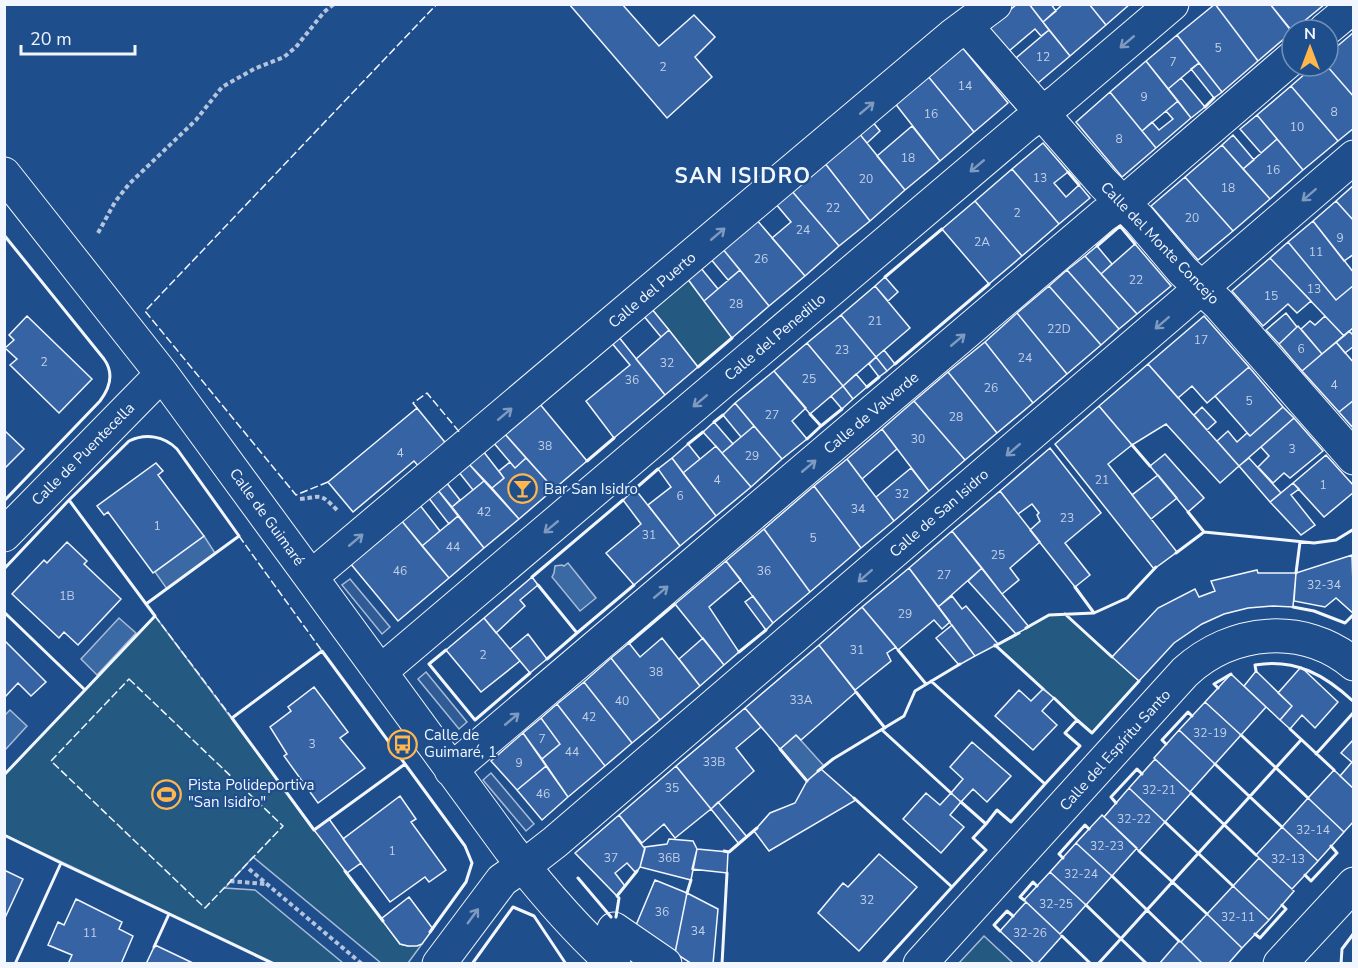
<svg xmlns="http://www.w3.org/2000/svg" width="1358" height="968" viewBox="0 0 1358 968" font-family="'Nunito Sans',sans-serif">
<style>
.green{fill:#245a82;stroke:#a8bbd7;stroke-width:1.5}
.parking{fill:#305b95;stroke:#a8bbd7;stroke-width:1.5}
.water{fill:#3b69a3;stroke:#a8bbd7;stroke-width:1.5}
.building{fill:#3563a3;stroke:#f2f6ff;stroke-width:1.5}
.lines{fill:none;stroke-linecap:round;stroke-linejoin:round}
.minor-casing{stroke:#f2f6ff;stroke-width:35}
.path{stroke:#b3c4dc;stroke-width:4;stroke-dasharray:4.5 3;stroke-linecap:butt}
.minor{stroke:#1f4e8c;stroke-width:33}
.fence{stroke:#f2f6ff;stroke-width:1.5;stroke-dasharray:8 3;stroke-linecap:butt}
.wall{stroke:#f2f6ff;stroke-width:3}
.oneway{stroke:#7e9ac0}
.labels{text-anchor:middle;stroke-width:4.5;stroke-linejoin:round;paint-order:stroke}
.number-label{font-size:12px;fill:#c3d1e8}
.street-label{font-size:15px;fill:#f2f6ff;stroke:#1f4e8c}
.poi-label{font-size:15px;fill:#f2f6ff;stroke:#1f4e8c;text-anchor:start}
.district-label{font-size:21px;font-weight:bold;letter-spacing:1.5px;fill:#f2f6ff;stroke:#1f4e8c}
</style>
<rect width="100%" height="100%" fill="#1f4e8c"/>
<path class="green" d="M687 278 732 338 698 367 651 308Z
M1065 614 1139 681 1092 733 996 645 1049 615Z
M155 616 400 944 408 946 422 944 408 963H381L253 857 225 888 255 890 343 963H274L5 835 4 775Z
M984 936 1013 963H959Z"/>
<path class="parking" d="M350 579 390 627 382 634 342 585Z
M426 672 467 722 459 729 418 679Z
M491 773 534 824 526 831 483 780Z"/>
<path class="water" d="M204 536 215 553 167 589 155 572Z
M568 563 596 598 580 611 552 577 554 573 555 566 562 565 564 566Z
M119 618 136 633 97 675 81 659Z
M10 710 27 726 5 750V715Z
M796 735 824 766 807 781 780 749Z"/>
<path class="building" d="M569 4H622L659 46 694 15 715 37 695 57 712 77 667 118Z
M1017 4H1029L1049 30 1041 36 1035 29 1009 51 989 28Z
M1029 4H1051L1056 11 1043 22Z
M1063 4H1089L1106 25 1070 56 1043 22Z
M1089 4H1130L1106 25Z
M1215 4H1270L1292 32 1258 61Z
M1215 4 1258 61 1222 92 1177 35Z
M1270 4H1325L1292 31Z
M1049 30 1070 56 1038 83 1016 58Z
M1354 32V97L1327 66 1328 54Z
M1177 35 1199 63 1168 89 1146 61Z
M961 46 1008 103 974 132 927 75Z
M1146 61 1178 101 1142 131 1110 92Z
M1199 63 1222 92 1214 98 1191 69Z
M1314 66H1327L1354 97V128L1338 141 1291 86Z
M927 75 974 132 940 161 894 102Z
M1181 78 1205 107 1191 118 1168 89Z
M1291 86 1338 141 1303 170 1257 115Z
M1110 92 1156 148 1122 177 1076 122Z
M1178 101 1191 118 1156 148 1142 131 1152 122 1159 130 1173 119 1166 111Z
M1257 115 1277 139 1261 153 1240 129Z
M872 121 880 131 867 143 858 132Z
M912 126 940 161 905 190 877 156Z
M858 132 905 190 870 221 824 162Z
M1233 135 1254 160 1243 169 1222 145Z
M1277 139 1303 170 1270 199 1243 169Z
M1043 143 1068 172 1054 183 1066 197 1079 185 1090 198 1059 224 1012 169Z
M1222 145 1270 199 1233 231 1185 177Z
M824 162 870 221 839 246 791 190Z
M1012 169 1059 224 1022 256 975 201Z
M1185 177 1233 231 1198 260 1151 206Z
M1354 185V221L1336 201Z
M791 190 839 246 805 276 772 238 791 222 775 203Z
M975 201 1022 256 989 284 942 229Z
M1336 201 1354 221V254L1344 261 1313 221Z
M756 219 805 276 769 306 722 248Z
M1313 221 1354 273V285L1336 300 1288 242Z
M1288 242 1336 300 1354 285V327L1344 336 1270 258Z
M1135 244 1171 286 1137 314 1101 274Z
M1097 246 1112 264 1101 274 1085 256Z
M722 248 740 270 728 280 710 258Z
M1085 256 1137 314 1119 329 1067 270Z
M1270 258 1311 301 1297 313 1288 304 1263 326 1232 291Z
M700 267 718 289 704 301 687 278Z
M740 270 769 306 732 338 704 301Z
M1067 270 1119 329 1101 345 1049 286Z
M885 277 898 292 888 301 875 286Z
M875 286 910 328 876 357 841 315Z
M1049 286 1101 345 1067 374 1017 313Z
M651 308 669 330 661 337 643 315Z
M1017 313 1067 374 1033 403 985 342Z
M1286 313 1297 327 1279 344 1266 330Z
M841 315 876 357 843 386 807 343Z
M27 316 92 379 59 413 10 365 17 359 5 348 14 340 9 335Z
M1204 316 1249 367 1207 403 1192 386 1178 398 1148 364Z
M1325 316 1344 336 1322 354 1301 329 1310 321 1315 325Z
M1298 326 1322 354 1302 371 1279 344Z
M669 330 698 367 665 395 636 359Z
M1349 331 1354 336V346L1345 353 1336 342Z
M618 336 665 395 614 438 586 401 630 365 611 342Z
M985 342 1033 403 997 433 948 372Z
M1336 342 1354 363V400L1339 412 1302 371Z
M807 343 843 386 810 414 774 371Z
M884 350 895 364 887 371 876 357Z
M876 357 887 371 879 377 869 364Z
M1148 364 1239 466 1220 483 1166 424 1132 445 1099 406Z
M1249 367 1283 407 1250 436 1215 396Z
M774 371 806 408 792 421 807 439 782 459 735 403Z
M948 372 997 433 965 460 914 401Z
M856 374 867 387 853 399 843 386Z
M843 386 853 399 842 409 831 396Z
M1354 400V429L1339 412Z
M914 401 965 460 929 491 882 429Z
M539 403 587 461 554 489 504 433Z
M735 403 754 426 741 437 723 415Z
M1099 406 1132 445 1108 464 1177 552 1154 569 1055 444Z
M1202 407 1216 422 1207 430 1194 415Z
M1283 407 1294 418 1239 466 1217 441 1228 431 1237 442 1247 433 1250 436Z
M417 408 448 446 420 468 414 461 353 512 328 482Z
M1294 418 1323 451 1290 478 1284 473 1273 483 1258 467 1269 456 1261 447Z
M714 422 733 444 722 453 703 432Z
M754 426 782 459 751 487 722 453Z
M882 429 897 449 862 479 847 459Z
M4 430 24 449 4 469Z
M504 433 526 458 515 468 493 442Z
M688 444 700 459 683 473 672 458Z
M716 446 751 487 716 516 683 473Z
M1050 448 1101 513 1065 543 1090 575 1075 587 1030 530 1040 521 1037 515 1039 513 1032 504 1018 514 1000 491Z
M483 451 504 478 492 488 468 463Z
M1165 454 1204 498 1188 512 1150 466Z
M1326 455 1354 486V492L1324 517 1293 483Z
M526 458 554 489 519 519 492 488 504 478 499 471 510 462 515 468Z
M672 458 716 516 680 546 648 505 671 487 658 469Z
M1249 458 1281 493 1270 502 1239 466Z
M847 459 894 521 861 548 814 486Z
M156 463 163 471 158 475 204 536 153 573 108 512 104 515 97 506Z
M468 463 484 481 473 490 458 471Z
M911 468 929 491 894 521 876 497Z
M1158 475 1177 498 1151 519 1132 495Z
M484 481 519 519 484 548 452 507Z
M446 482 460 500 452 507 437 489Z
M1293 483 1299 489 1291 495 1315 525 1301 535 1270 502Z
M814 486 861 548 810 592 764 529Z
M437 489 458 516 449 524 428 497Z
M635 489 680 546 634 585 606 553 641 524 623 500Z
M1000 491 1040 542 1010 568 1019 580 1002 594 952 531Z
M419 504 440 531 422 546 401 520Z
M458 516 484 548 449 578 422 546Z
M401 520 449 578 398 621 350 563Z
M764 529 810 592 773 623 726 561Z
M952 531 982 568 938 607 909 568Z
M67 542 87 561 84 564 121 599 78 645 64 632 59 638 12 594 44 560 47 563Z
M1352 555 1354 614 1336 598 1325 607 1294 601 1296 573Z
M726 561 741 580 709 607 739 652 724 665 675 604Z
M909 568 950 622 942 629 934 620 898 650 862 607Z
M982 568 1002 594 1029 627 1016 634 968 581Z
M1257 570 1258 573H1296L1293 607 1273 606 1248 608 1224 614 1202 624 1174 643 1139 681 1112 657 1158 608 1195 589 1199 597 1215 591 1211 581Z
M532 577 538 585 520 600 525 606 496 633 484 618Z
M753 596 773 623 766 630 745 602Z
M952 596 962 609 966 606 998 644 975 656 938 607Z
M862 607 896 647 887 653 891 661 855 690 819 645Z
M484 618 520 661 481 692 446 650Z
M952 625 975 656 959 665 936 638Z
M528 634 547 659 530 673 510 649Z
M662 638 700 686 660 720 611 658 629 643 640 657Z
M703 638 724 665 700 686 679 659Z
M4 640 46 682 31 696 18 683 4 698Z
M819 645 856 692 801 740 796 735 780 749 745 708Z
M611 658 660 720 632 743 584 682Z
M1301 667 1338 702 1315 728 1302 715 1290 729 1280 720 1292 706 1278 693Z
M1256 671 1292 706 1280 720 1244 686Z
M1231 674 1266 707 1241 735 1205 702Z
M584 682 632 743 605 766 557 704Z
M314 687 348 732 340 738 365 768 318 803 284 756 287 754 270 727 291 711 288 707Z
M1043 689 1054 698 1042 711 1057 725 1033 750 995 716 1019 690 1031 701Z
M1205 702 1241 735 1215 764 1179 730Z
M557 704 605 766 568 797 542 759 560 744 541 718Z
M745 708 761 727 736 748 754 771 711 809 676 766Z
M541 718 560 744 542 759 523 733Z
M1179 730 1215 764 1190 792 1154 758Z
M523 733 546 766 517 790 491 761Z
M1354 739V764L1341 753Z
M972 742 1011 776 987 802 973 789 961 802 951 793 963 779 950 767Z
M1155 759 1191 793 1165 822 1129 788Z
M1352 762 1354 764V789L1340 776Z
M546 766 568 797 542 820 517 790Z
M676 766 711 809 675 838 664 824 642 843 619 815Z
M821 769 856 800 769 851 754 831 770 813 795 803 807 781Z
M1334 770 1354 789V821L1344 832 1308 798Z
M1129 788 1165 822 1139 851 1104 817Z
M926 793 940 805 951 793 961 802 950 815 964 827 941 853 903 819Z
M400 796 416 819 411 822 446 870 429 882 425 877 390 902 343 839Z
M1308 798 1344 832 1318 861 1282 827Z
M718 802 747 837 739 844 711 809Z
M619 815 645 849 640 867 636 873 627 863 615 873 625 886 617 896 575 853Z
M1102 815 1137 848 1112 876 1076 843Z
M329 819 361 863 347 873 314 830Z
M1282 827 1318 861 1292 889 1256 855Z
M669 839 693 841 697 849 691 880 640 867 645 847 667 844Z
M1076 843 1112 876 1086 905 1050 872Z
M697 849 728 852 727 873 692 869Z
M879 854 917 887 859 951 818 913 843 883 848 887Z
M1259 858 1294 891 1269 920 1233 886Z
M4 870 23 879 4 920Z
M1050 872 1086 905 1060 934 1024 900Z
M655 880 687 893 675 953 634 930Z
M1233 886 1269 920 1242 948 1207 914Z
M687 893 718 909 713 964H692L675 953Z
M409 897 433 929 422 944 417 946H408L400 944 381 919Z
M76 899 122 922 119 929 133 936 121 964H68L72 955 48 945 58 922 64 925Z
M1026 902 1062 936 1037 964H1035L1000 931Z
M1207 914 1242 948 1228 964H1203L1181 942Z
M1179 941 1181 942 1203 964H1159Z
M155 945 195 964H146Z"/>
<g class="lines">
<defs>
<path id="minor" d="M967 27 1103 183 1139 219 1183 271 1219 304 1354 458
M1325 30 1354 6
M4 174 162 374 510 849C541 889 575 929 614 964
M4 535 162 374
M311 577 952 36 995 4
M380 672 1025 125 1058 101 1172 4
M451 770 1104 215 1123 203 1292 58
M614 929 665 964
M439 964 502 880 537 856 555 842 1354 157
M920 964 1185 672C1232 629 1303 622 1354 664
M1280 964 1354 884"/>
</defs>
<use href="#minor" class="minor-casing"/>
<path class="path" d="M98 233 115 202 129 184 196 120 222 87 254 69 284 57 296 47 324 12 334 4
M300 499C323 497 319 492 337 510
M249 869 362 964
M230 881 265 884"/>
<use href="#minor" class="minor"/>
<path class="fence" d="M417 408 413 403 427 393 461 434
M328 482 296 495 145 311 437 4
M239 536 322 651
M155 616 232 718
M129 679 283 826 205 908 51 761Z"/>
<path class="wall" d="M1205 107 1214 98
M1068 172 1079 185
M4 235 104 359C114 373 110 388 100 401L4 501
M1097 246 1120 226 1135 244
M885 277 942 229
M895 364 989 284
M698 367 732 338
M867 387 879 377
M714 422 723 415
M821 426 842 409
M807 439 821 426 810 414
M688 444 703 432
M1132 445 1150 466
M587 461 614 438
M635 489 658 469
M69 500 129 441C146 433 164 436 177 449L239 536 146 604
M1188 512 1204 532
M1176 553 1204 532 1314 543 1336 540 1354 529
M4 569 69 500 155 616 85 690
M1296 573 1300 542
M532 577 623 500
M538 585 577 633 547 659
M1075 587 1094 613
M1293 607 1314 611 1345 623 1354 614
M4 612 85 690 4 775
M1065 614 1112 657
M1026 628 1049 615 1094 613 1127 598 1156 567
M577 633 634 585
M629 643 675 604
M995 645 1043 689
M995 646 1019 633
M446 650 429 664 475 720 530 673
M898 650 926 684
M322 651 405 764 314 830 232 718Z
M739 652 766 630
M1256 671 1255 665C1295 658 1325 675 1354 702
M931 681 1045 784 1011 822 997 810 986 824
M1218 688 1214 684 1231 674
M856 692 885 728
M1077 720 1092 733 1139 681
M1290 729 1334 770
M882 730 951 793
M1241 735 1308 798
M1166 744 1162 740 1188 712 1192 716
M780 749 807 781
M1316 754 1354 712
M405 764 465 846 472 863 466 882 430 932
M1215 764 1282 827
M818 771 833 759 904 716 915 691 960 664
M1045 784 1080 746 1065 733 1077 720 1054 698
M1191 793 1256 855
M854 798 952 887 882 964
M1116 803 1111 797 1137 769 1142 774
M1165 822 1233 886
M4 835 61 863 15 964
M724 851 729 852 757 828
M1139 851 1207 914
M1063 858 1059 854 1085 825 1089 829
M61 863 169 914 154 947
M345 871 383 921
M1305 875 1311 881 1337 853 1331 846
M1112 876 1179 941
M578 878 611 917
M952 887 986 850 973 838 986 824 961 802
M687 893 691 880
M1024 900 1020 897 1033 882 1037 886
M1086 905 1147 964
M169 914 274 964
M616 917 619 898 617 896 637 871
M1000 931 994 925 1007 911 1013 916
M1255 934 1260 938 1286 909 1282 905
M1062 936 1091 964
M472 964 513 907 534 916 566 964
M722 964 727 873
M1098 964 1301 740
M1341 964 1342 949 1354 933"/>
</g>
<defs><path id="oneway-shaft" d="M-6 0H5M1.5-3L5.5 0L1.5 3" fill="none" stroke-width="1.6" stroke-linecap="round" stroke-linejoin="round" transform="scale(1.5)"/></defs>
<g class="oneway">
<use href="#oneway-shaft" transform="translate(1127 42) rotate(140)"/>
<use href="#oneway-shaft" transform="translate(867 108) rotate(-40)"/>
<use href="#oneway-shaft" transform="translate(977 166) rotate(140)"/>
<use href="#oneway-shaft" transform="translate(1309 195) rotate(139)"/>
<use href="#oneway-shaft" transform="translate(718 234) rotate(-40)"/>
<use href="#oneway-shaft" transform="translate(1162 323) rotate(139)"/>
<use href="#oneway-shaft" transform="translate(958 340) rotate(-40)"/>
<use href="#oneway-shaft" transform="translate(700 401) rotate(140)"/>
<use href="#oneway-shaft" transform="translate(505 414) rotate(-40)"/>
<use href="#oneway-shaft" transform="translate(1013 450) rotate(139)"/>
<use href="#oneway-shaft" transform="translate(809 466) rotate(-40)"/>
<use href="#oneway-shaft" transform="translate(551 527) rotate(140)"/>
<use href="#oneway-shaft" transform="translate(356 540) rotate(-40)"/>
<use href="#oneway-shaft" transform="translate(865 576) rotate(139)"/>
<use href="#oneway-shaft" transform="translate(661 592) rotate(-40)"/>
<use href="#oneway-shaft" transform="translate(512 719) rotate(-40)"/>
<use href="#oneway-shaft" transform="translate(473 916) rotate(-54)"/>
</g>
<defs>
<symbol id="bar-ring" viewBox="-11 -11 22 22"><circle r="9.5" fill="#1f4e8c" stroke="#ffb74d" stroke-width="1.5"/><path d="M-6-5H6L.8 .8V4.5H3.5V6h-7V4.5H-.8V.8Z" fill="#ffb74d"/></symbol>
<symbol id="bus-ring" viewBox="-11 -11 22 22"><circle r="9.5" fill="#1f4e8c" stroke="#ffb74d" stroke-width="1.5"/><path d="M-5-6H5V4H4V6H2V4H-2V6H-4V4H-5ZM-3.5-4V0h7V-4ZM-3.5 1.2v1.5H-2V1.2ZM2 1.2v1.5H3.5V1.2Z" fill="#ffb74d"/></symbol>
<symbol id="stadium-ring" viewBox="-11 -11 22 22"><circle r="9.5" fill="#1f4e8c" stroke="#ffb74d" stroke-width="1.5"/><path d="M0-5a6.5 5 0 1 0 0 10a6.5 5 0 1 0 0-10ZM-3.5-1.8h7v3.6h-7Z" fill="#ffb74d"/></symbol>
</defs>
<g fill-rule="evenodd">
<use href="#bar-ring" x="506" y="472" width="33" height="33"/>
<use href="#bus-ring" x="386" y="728" width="33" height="33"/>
<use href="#stadium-ring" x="150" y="778" width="33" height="33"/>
</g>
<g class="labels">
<g class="number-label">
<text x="1218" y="52">5</text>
<text x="1043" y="61">12</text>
<text x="1173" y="66">7</text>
<text x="663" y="71">2</text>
<text x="965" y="90">14</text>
<text x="1144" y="101">9</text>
<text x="1334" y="116">8</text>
<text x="931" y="118">16</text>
<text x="1297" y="131">10</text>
<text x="1119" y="143">8</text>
<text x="908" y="162">18</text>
<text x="1273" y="174">16</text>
<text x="1040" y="182">13</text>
<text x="866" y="183">20</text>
<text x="1228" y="192">18</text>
<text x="833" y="212">22</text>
<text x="1017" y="217">2</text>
<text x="1192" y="222">20</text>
<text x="803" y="234">24</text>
<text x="1340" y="242">9</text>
<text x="982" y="246">2A</text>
<text x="1316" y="256">11</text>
<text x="761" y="263">26</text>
<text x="1136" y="284">22</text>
<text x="1314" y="293">13</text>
<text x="1271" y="300">15</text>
<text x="736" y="308">28</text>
<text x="875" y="325">21</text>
<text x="1059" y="333">22D</text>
<text x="1201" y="344">17</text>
<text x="1301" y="353">6</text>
<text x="842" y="354">23</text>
<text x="1025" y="362">24</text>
<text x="44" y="366">2</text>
<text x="667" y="367">32</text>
<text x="809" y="383">25</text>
<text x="632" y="384">36</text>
<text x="1334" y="389">4</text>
<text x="991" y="392">26</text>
<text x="1249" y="405">5</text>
<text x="772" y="419">27</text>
<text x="956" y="421">28</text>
<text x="918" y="443">30</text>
<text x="545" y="450">38</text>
<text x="1292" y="453">3</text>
<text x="400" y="457">4</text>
<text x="752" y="460">29</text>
<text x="717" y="484">4</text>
<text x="1102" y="484">21</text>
<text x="1323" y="489">1</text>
<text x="902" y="498">32</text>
<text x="680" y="500">6</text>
<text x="858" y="513">34</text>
<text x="484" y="516">42</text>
<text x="1067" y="522">23</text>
<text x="157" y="530">1</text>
<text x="649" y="539">31</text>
<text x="813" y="542">5</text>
<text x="453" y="551">44</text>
<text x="998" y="559">25</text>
<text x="400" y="575">46</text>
<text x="764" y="575">36</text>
<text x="944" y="579">27</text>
<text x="1324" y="589">32-34</text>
<text x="67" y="600">1B</text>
<text x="905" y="618">29</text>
<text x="857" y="654">31</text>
<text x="483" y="659">2</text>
<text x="656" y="676">38</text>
<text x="801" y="704">33A</text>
<text x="622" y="705">40</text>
<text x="589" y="721">42</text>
<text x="1210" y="737">32-19</text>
<text x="542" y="743">7</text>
<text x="312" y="748">3</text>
<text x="572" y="756">44</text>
<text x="714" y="766">33B</text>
<text x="519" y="767">9</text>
<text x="672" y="792">35</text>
<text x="1159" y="794">32-21</text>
<text x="543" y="798">46</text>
<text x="1134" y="823">32-22</text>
<text x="1313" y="834">32-14</text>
<text x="1107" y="850">32-23</text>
<text x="392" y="855">1</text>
<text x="611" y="862">37</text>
<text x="669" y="862">36B</text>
<text x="1288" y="863">32-13</text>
<text x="1081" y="878">32-24</text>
<text x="867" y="904">32</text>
<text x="1056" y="908">32-25</text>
<text x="662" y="916">36</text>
<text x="1238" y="921">32-11</text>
<text x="698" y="935">34</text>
<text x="90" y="937">11</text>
<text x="1030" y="937">32-26</text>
</g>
<g class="street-label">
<text transform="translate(1160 243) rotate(46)" y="5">Calle del Monte Concejo</text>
<text transform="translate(652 290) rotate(-40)" y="5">Calle del Puerto</text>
<text transform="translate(775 337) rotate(-40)" y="5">Calle del Penedillo</text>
<text transform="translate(871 413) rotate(-40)" y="5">Calle de Valverde</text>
<text transform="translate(83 454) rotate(-45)" y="5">Calle de Puentecella</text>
<text transform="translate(939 513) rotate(-41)" y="5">Calle de San Isidro</text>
<text transform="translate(267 517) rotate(54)" y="5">Calle de Guimaré</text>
<text transform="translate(1115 750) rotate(-48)" y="5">Calle del Espíritu Santo</text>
</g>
<g class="poi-label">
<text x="544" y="494">Bar San Isidro</text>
<text x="424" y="740">Calle de<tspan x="424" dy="17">Guimaré, 1</tspan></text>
<text x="188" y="790">Pista Polideportiva<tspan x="188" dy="17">"San Isidro"</tspan></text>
</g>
<g class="district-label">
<text x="743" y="183">SAN ISIDRO</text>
</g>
</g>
<rect width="1358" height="968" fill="none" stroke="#f2f6ff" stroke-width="12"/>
<g transform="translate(1310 48)"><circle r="28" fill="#1f4e8c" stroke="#7391ba" stroke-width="1.5"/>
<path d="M0-4.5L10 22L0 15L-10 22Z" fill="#ffb74d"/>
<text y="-9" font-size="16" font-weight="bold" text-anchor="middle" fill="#f2f6ff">N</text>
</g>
<path d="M21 45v9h114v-9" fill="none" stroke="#f2f6ff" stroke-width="3"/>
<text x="30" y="45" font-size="18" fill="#f2f6ff" stroke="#1f4e8c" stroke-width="4.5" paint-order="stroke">20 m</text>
</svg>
